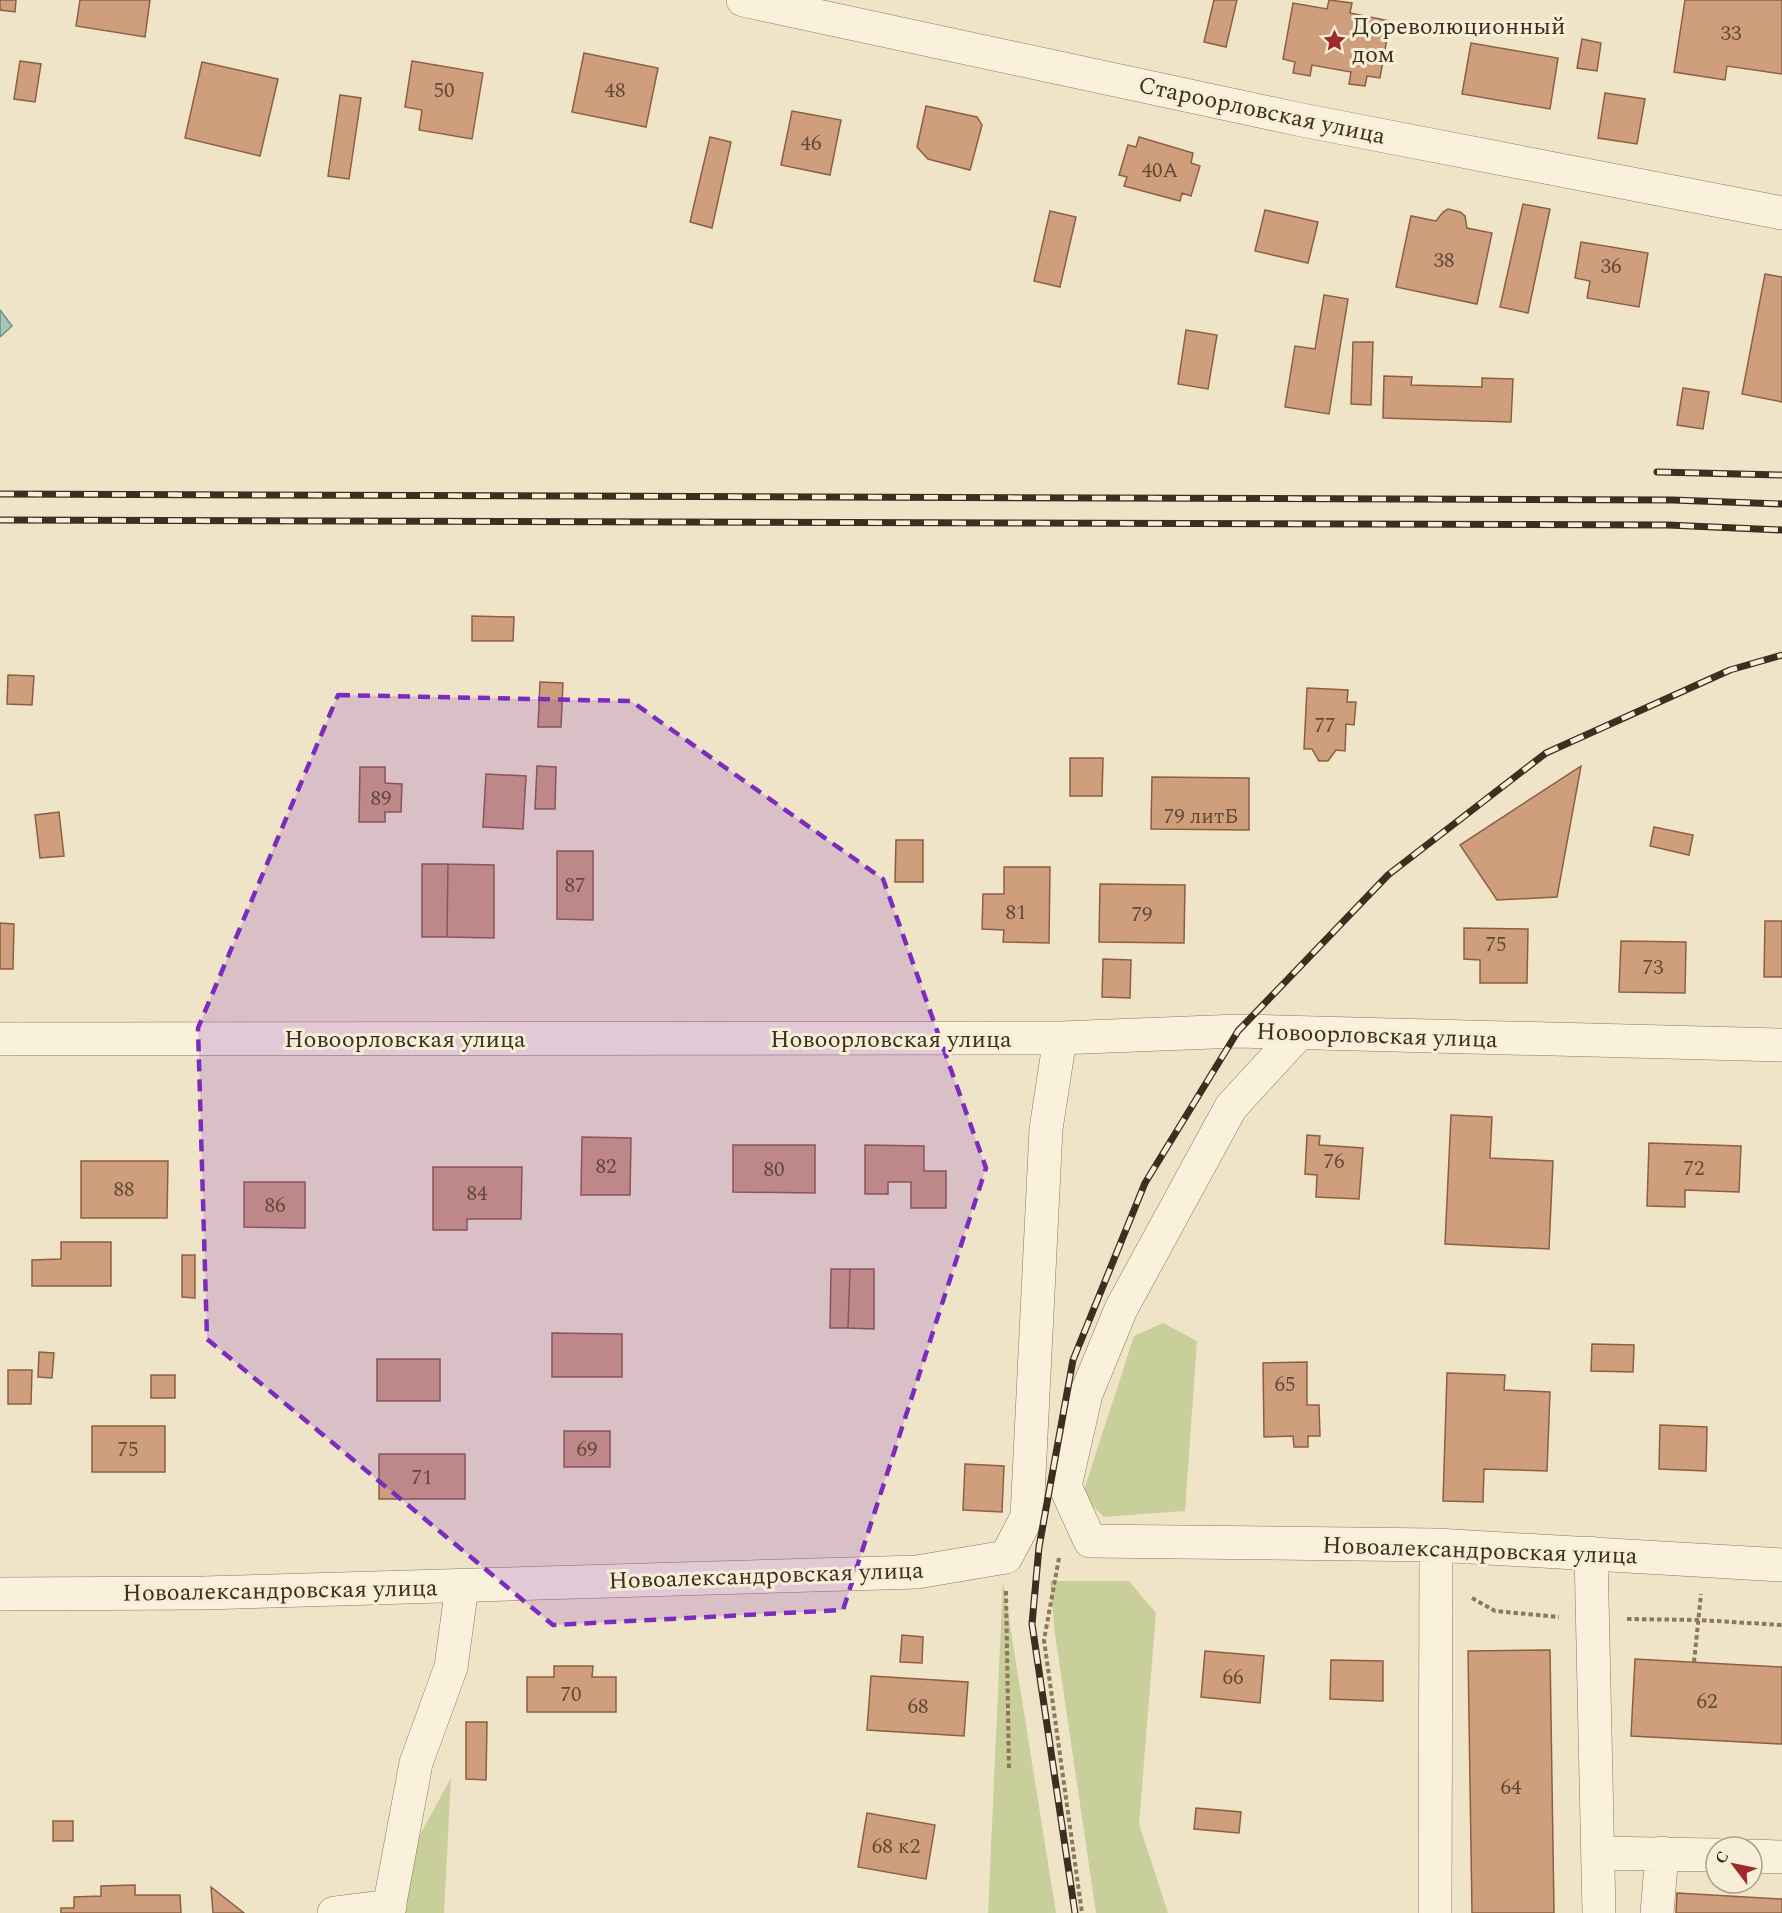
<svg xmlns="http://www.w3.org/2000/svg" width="1782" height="1913" viewBox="0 0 1782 1913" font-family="Spectral,serif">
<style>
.green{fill:#c9cf9b}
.water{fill:#a9c4bc;stroke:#6f938a;stroke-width:1.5}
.building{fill:#cf9f7d;stroke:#8d5f41;stroke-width:1.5}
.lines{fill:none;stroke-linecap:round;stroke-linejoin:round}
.minor-casing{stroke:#8d765c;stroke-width:34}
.path{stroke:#8d765c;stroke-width:4;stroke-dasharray:4.5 3;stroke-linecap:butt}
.minor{stroke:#faf1dc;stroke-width:33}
.rail-casing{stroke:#3d2e20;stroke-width:7}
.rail{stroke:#f7eed8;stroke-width:4.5;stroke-dasharray:14;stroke-linecap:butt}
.marked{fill:#7b2cbf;fill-opacity:0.2;stroke:#7b2cbf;stroke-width:4.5;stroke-dasharray:12 8;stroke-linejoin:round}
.labels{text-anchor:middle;stroke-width:6;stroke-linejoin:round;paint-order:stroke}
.number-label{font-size:21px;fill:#624a37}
.poi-label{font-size:24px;fill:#3d2e20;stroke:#f7eed8;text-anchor:start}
.street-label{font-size:24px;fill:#3d2e20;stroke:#f7eed8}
</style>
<rect width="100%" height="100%" fill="#f0e4c8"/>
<path class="green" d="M1163 1323 1197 1341 1185 1511 1104 1517 1082 1496 1134 1336Z
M1003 1581 1056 1913H988Z
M1050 1581H1129L1156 1613 1139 1824 1168 1913H1096L1055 1634Z
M451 1778 444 1913H377Z"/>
<path class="water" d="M0 310 12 326 0 337Z"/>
<path class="building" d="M0 0H16L15 12 0 10Z
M80 0H150L145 37 76 26Z
M1214 0H1237L1226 47 1204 42Z
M1329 0 1352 3 1350 13 1390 21 1380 78 1367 76 1365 86 1349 84 1351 72 1312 65 1310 76 1293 73 1295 62 1283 59 1293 3 1327 9Z
M1685 0H1782V74L1727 66 1725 80 1674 72Z
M1582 39 1601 43 1597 71 1577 68Z
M1471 43 1558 58 1550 109 1462 94Z
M584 53 658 68 646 127 572 112Z
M20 61 41 64 35 102 14 99Z
M412 61 483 73 472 139 419 130 422 110 405 107Z
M202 62 278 79 260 156 185 138Z
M1605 93 1645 99 1637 144 1598 138Z
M340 95 361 98 349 179 328 176Z
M926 106 977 117 982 125 970 170 928 159 917 147Z
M792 111 841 120 830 175 781 165Z
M710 137 731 142 712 228 690 222Z
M1139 137 1193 153 1191 163 1200 166 1191 196 1182 193 1180 201 1124 186 1127 177 1119 175 1128 145 1136 147Z
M1523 204 1550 209 1528 313 1500 307Z
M1448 209 1460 212 1465 216 1467 228 1492 233 1477 304 1396 287 1411 216 1436 221 1443 212Z
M1265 210 1318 222 1308 263 1255 251Z
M1050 211 1076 217 1060 287 1034 281Z
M1581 242 1648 253 1639 307 1587 298 1590 281 1575 278Z
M1765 274 1782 277V402L1742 394Z
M1324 295 1348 299 1329 414 1285 407 1295 346 1315 349Z
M1186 330 1217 335 1208 389 1178 384Z
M1353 342H1373L1371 405 1351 404Z
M1384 376 1412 377 1411 385 1482 387V378L1513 379 1511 422 1383 418Z
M1683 388 1709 392 1703 429 1677 425Z
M472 616 514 617 513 641H472Z
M8 675 34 676 32 705 7 704Z
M540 682 563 683 561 727H538Z
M1307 688 1348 690 1347 702H1356L1354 725 1346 724 1345 751 1336 750 1328 761H1319L1312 749H1304Z
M1070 758H1103L1102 796H1070Z
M537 766 556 767 555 809H535Z
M1581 766 1557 897 1497 900 1460 845Z
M360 767H385V783L402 784 401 812H385V822H359Z
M486 774 526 776 523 829 483 827Z
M1152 777 1249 778V830L1151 829Z
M59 812 64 856 40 858 35 815Z
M1654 827 1693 835 1689 855 1650 846Z
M896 840H923V882H895Z
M557 851H593V920L557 919Z
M422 864H448L447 937H422Z
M448 864 494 865V938L447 937Z
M1004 867H1050L1049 943 1003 942 1004 930 982 929 983 894H1004Z
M1100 884 1185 885 1184 943 1099 942Z
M1765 921H1782V977H1764Z
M0 923 14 924 13 969H0Z
M1464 928 1528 929 1527 983H1480V960L1464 959Z
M1621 941 1686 942 1685 993 1619 992Z
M1103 959 1131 960 1130 998 1102 997Z
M1451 1115 1492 1117 1490 1158 1553 1161 1549 1249 1445 1244Z
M1307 1135 1320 1136 1319 1145 1363 1148 1359 1199 1316 1197 1317 1175 1305 1174Z
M582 1137 631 1138 630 1195H581Z
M1649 1143 1741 1146 1739 1192 1685 1190V1207L1647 1206Z
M733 1145H815V1193L733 1192Z
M865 1145 924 1146V1171H946V1208H911V1182H888V1194H865Z
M81 1161H168L167 1218H81Z
M433 1167H522L521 1219H467V1230H433Z
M244 1182H305V1228L244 1227Z
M61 1242H111V1286H32V1260L61 1259Z
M182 1255H195V1298L182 1297Z
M831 1269H850L848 1328H830Z
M850 1269H874V1329L848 1328Z
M552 1333 622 1334V1377H552Z
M1592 1344 1634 1345 1633 1372 1591 1371Z
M39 1352 54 1353 52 1378 38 1377Z
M377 1359H440V1401H377Z
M1307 1362V1405H1319L1320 1436H1308V1447H1294L1293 1436 1264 1437 1263 1363Z
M8 1370H32L31 1404H8Z
M1447 1373 1505 1375 1504 1390 1550 1392 1547 1471 1484 1469 1483 1502 1443 1501Z
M151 1375H175V1398H151Z
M1660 1425 1707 1427 1706 1471 1659 1469Z
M92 1426H165V1472H92Z
M564 1431H610V1467H564Z
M379 1454H465V1499H379Z
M965 1464 1004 1466 1002 1512 963 1510Z
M902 1635 923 1637 922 1663 900 1662Z
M1550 1650 1554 1913H1472L1468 1651Z
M1205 1651 1264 1656 1260 1703 1201 1697Z
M1635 1659 1782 1667V1744L1631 1736Z
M1331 1660 1383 1661V1701L1330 1699Z
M554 1666H593L592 1677H616V1712H527V1677H554Z
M871 1676 968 1682 964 1736 867 1730Z
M466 1722H487L486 1780 466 1779Z
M1196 1808 1241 1812 1239 1833 1194 1829Z
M867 1813 935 1825 926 1879 858 1867Z
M53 1821H73V1841H53Z
M135 1885V1895H180L181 1913H61V1908H74V1897L101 1896V1886Z
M211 1887 244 1913H213Z
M1677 1893 1782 1899V1913H1676Z"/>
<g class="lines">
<defs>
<path id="minor" d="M743 0 1302 120 1782 213
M1299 1033 1231 1107 1121 1309 1086 1394 1065 1486 1090 1541 1436 1545 1782 1565
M0 1039 1060 1038 1238 1031 1782 1045
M1591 1553 1599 1913
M0 1594 203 1593 917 1572 1006 1557 1027 1517 1046 1129 1060 1038
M1598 1853 1716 1855
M1752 1856 1782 1857
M334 1913 390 1906
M388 1913 416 1763 451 1667 462 1586
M1435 1913 1436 1545
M1657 1913 1662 1853"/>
</defs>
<use href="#minor" class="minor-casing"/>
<path class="path" d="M1059 1558 1044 1640 1082 1913
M1006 1591 1009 1770
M1472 1598 1495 1611 1559 1617
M1627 1619 1699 1620 1782 1625
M1694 1662 1701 1594"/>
<use href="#minor" class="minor"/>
<defs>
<path id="rail" d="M1657 472 1782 475
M0 494 1673 500 1782 504
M0 520 1668 525 1782 530
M1075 1913 1032 1624 1039 1547 1073 1360 1145 1183 1238 1031 1388 875 1546 753 1730 670 1782 655"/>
</defs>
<use href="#rail" class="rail-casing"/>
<use href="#rail" class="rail"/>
</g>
<path class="marked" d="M338 695 631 701 883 879 986 1168 843 1610 553 1625 207 1339 198 1028Z"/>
<defs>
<symbol id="sight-bare" viewBox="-9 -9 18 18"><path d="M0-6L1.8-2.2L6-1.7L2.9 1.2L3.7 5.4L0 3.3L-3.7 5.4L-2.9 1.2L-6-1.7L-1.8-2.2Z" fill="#9e2a2b" stroke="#f7eed8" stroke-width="2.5" paint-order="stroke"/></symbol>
</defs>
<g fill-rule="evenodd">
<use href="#sight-bare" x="1318" y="24" width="33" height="33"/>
</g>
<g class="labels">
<g class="number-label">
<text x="1731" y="40">33</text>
<text x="444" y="97">50</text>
<text x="615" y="97">48</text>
<text x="811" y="150">46</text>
<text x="1160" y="177">40А</text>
<text x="1444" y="267">38</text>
<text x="1611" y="273">36</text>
<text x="1325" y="732">77</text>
<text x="381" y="805">89</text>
<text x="1201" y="823">79 литБ</text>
<text x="575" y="892">87</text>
<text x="1016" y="919">81</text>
<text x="1142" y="921">79</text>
<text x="1496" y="951">75</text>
<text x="1653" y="974">73</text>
<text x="1334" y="1168">76</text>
<text x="606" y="1173">82</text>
<text x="1694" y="1175">72</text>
<text x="774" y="1176">80</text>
<text x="124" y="1196">88</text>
<text x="477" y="1200">84</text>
<text x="275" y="1212">86</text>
<text x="1285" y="1391">65</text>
<text x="128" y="1456">75</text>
<text x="587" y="1456">69</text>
<text x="422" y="1484">71</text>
<text x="1233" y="1684">66</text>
<text x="571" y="1701">70</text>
<text x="1707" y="1708">62</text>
<text x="918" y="1713">68</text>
<text x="1511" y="1794">64</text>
<text x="896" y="1853">68 к2</text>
</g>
<g class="poi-label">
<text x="1352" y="34">Дореволюционный<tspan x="1352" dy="28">дом</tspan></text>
</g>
<g class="street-label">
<text transform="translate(1262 110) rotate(12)" y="8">Староорловская улица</text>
<text transform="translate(1377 1035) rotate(2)" y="8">Новоорловская улица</text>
<text x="405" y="1047">Новоорловская улица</text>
<text x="891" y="1047">Новоорловская улица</text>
<text transform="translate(1480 1550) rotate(2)" y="8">Новоалександровская улица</text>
<text transform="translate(766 1575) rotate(-2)" y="8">Новоалександровская улица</text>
<text transform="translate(280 1590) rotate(-1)" y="8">Новоалександровская улица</text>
</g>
</g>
<g transform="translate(1734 1865) rotate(302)"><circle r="28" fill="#f7eed8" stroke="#ada18e" stroke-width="1.5"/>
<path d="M0-4.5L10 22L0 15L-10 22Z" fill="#9e2a2b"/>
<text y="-9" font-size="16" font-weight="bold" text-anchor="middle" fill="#3d2e20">С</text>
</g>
</svg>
